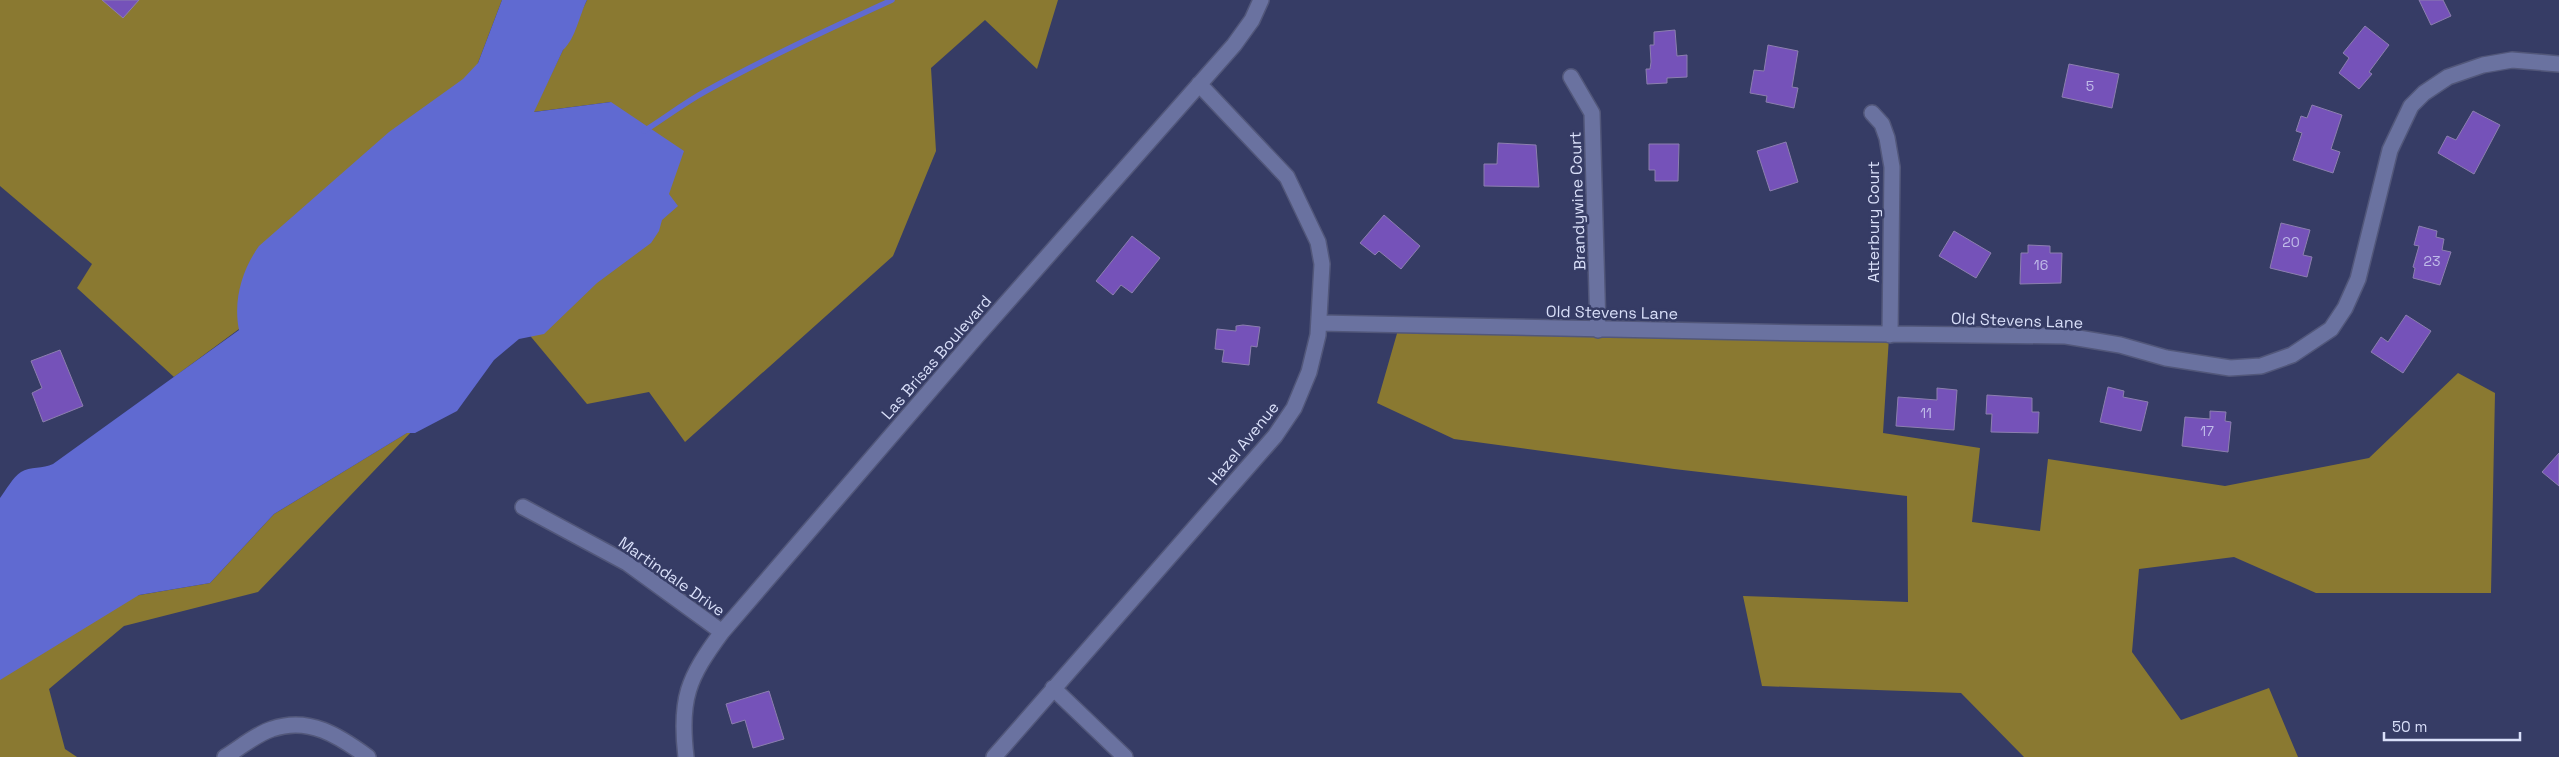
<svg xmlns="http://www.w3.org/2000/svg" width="2559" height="757" viewBox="0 0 2559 757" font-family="'Space Grotesk',sans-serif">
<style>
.forest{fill:#8a7931}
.water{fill:#606ad1}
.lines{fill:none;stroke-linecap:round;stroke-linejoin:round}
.stream{stroke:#606ad1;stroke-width:5.5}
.building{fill:#7552b9;stroke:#8c7faf}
.street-casing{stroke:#52577a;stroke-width:18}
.street{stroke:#6a72a0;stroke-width:15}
.labels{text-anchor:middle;stroke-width:5;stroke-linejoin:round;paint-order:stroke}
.number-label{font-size:14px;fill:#c0bce9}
.street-label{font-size:16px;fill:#d9dff9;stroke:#363c65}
</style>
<rect width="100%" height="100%" fill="#363c65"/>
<path class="forest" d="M0 0H502L473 76 239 329 174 377 77 288 92 264 0 186Z
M587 0H1058L1037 69 985 20 931 68 936 151 893 256 685 442 649 392 587 404 527 332 611 102 533 112Z
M1398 330 1889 337 1883 433 1980 448 1972 522 2040 531 2048 459 2225 486 2369 458 2458 373 2495 393 2491 593H2316L2234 557 2139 569 2132 652 2181 720 2269 688 2298 757H2024L1961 693 1762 686 1743 596 1908 602 1907 496 1674 469 1454 439 1377 403Z
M415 428 258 592 124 626 49 689 65 749 77 757H0V672L122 598 210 583 274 514Z"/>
<path class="water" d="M502 0H587C579 16 576 38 563 50L534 112 611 102 684 151 669 194 678 206 662 220 659 231 651 243 597 283 544 334 519 339 494 360 457 411 415 433H407L274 514 210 583 139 595 0 680V498C6 490 13 477 21 472 30 466 43 469 53 464L239 330C233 300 242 270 259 246L389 132 463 79 478 63Z"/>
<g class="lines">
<path class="stream" d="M644 131C665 118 684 103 706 91 766 58 829 29 892 0"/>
</g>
<path class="building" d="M102 0H139L123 18Z
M2419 0H2443L2451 16 2431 25Z
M2365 26 2389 45 2369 72 2372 74 2359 89 2339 73 2349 58 2343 53Z
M1675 30 1677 56 1687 55V77L1667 78V83L1647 84 1646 69H1650L1651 62 1650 45H1654V32Z
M1768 45 1798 51 1792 87 1798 88 1794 108 1766 102 1767 96 1750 93 1754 70 1764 71Z
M2069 64 2119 74 2112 108 2062 97Z
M2312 105 2342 115 2331 149 2340 152 2333 173 2293 160 2302 133 2296 131 2301 116 2307 118Z
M2473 111 2500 125 2474 174 2438 153 2447 136 2456 140Z
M1786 142 1798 182 1770 191 1757 151Z
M1498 143 1536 145 1539 187 1484 186V164H1497Z
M1649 144H1679L1678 181H1655V170H1649Z
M1384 215 1420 246 1401 269 1379 251 1375 255 1360 243Z
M2281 223 2310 230 2303 255 2312 257 2307 277 2270 268Z
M2419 226 2437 231 2436 237 2444 239 2442 250 2451 252 2440 285 2413 278 2415 268 2413 267 2419 246 2414 245Z
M1954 231 1991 253 1976 278 1939 256Z
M1132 236 1160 258 1132 293 1121 285 1113 295 1096 281Z
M2028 245 2050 246V253H2062L2061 283 2020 284 2021 253H2028Z
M2406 315 2431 331 2403 373 2371 352 2381 337 2388 342Z
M1243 325 1260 327 1257 347 1251 346 1249 365 1222 362 1224 350 1215 349 1217 329 1236 331V326Z
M60 350 83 406 43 422 32 393 42 388 31 361Z
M2108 387 2124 391 2123 397 2148 402 2141 431 2100 422Z
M1937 388 1957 390 1954 430 1896 426 1898 397 1937 400Z
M1987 395 2032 398V412H2039L2038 433 1991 432 1992 414H1986Z
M2210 411 2226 412 2225 421 2231 422 2228 452 2182 446 2185 417 2210 419Z
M2559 453V486L2542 472Z
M769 691 784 739 753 748 745 720 732 724 726 704Z"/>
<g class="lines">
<defs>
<path id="street" d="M1571 77 1592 113 1598 330
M1872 113 1882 124 1887 138 1892 167 1890 335
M1319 323 1807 333 2066 336 2120 345 2166 358 2230 368 2261 366 2292 355 2331 329 2345 308 2358 279 2390 150 2411 106 2424 93 2448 77 2483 65 2512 60 2559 64
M523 507 627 563 722 632
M1053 688 1125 757
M225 757C240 748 256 734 272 729 309 716 339 736 368 757
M686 757C679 699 688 678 722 632L977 336 1234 45 1252 20 1261 0
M994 757 1275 436 1294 408 1309 372 1318 335 1322 264 1318 242 1287 177 1199 84"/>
</defs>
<use href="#street" class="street-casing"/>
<use href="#street" class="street"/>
</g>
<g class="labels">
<g class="number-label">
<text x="2090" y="91">5</text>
<text x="2291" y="247">20</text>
<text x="2432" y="266">23</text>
<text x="2041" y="270">16</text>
<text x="1926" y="418">11</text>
<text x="2207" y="436">17</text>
</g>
<g class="street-label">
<text transform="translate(1577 201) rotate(-92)" y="6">Brandywine Court</text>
<text transform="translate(1873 222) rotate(-90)" y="6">Atterbury Court</text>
<text transform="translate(1612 312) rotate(1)" y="6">Old Stevens Lane</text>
<text transform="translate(2017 320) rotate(2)" y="6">Old Stevens Lane</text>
<text transform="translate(936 357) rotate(-49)" y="6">Las Brisas Boulevard</text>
<text transform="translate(1243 443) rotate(-51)" y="6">Hazel Avenue</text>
<text transform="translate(672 576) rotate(35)" y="6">Martindale Drive</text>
</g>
</g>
<path d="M2384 732v8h136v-8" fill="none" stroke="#d9dff9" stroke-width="2.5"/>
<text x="2392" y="732" font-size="15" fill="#d9dff9" stroke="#363c65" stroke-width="4" paint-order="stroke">50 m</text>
</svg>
